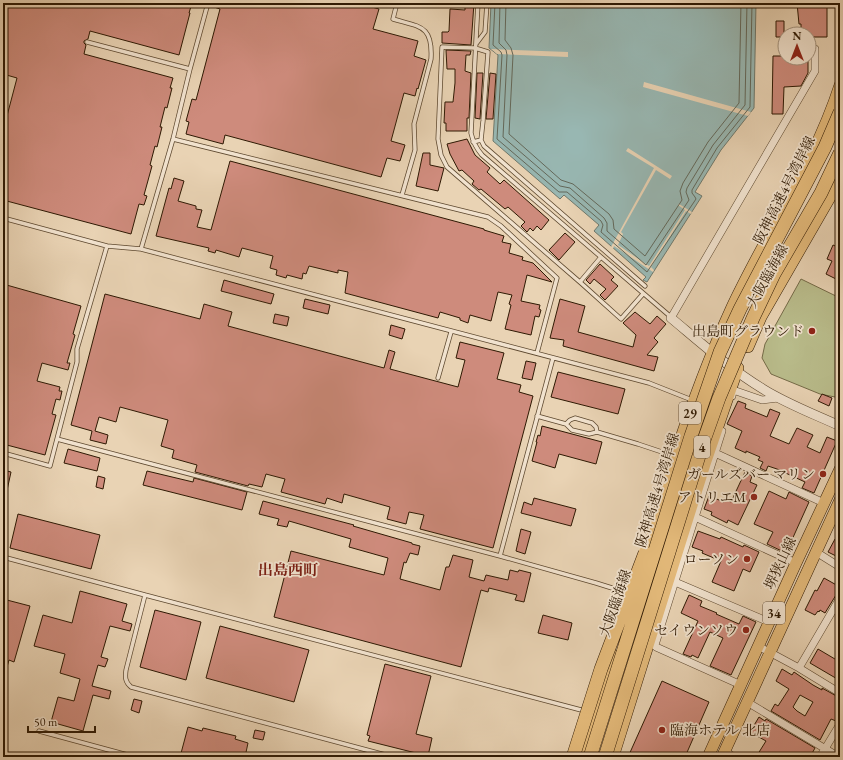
<svg xmlns="http://www.w3.org/2000/svg" width="843" height="760" viewBox="0 0 843 760" font-family="'EB Garamond','Noto Serif JP',serif">
<style>
.green{fill:#b9bc8b;stroke:#746a47}
.water{fill:#98b7b2;stroke:#6e786c}
.pier{fill:#e9d3b4}
.lines{fill:none;stroke-linecap:round;stroke-linejoin:round}
.shore{stroke:#63685a;stroke-width:1}
.building{fill:#ce8b7c;stroke:#2e1903;fill-rule:evenodd}
.service-casing{stroke:#5d482f;stroke-width:5}
.minor-casing{stroke:#5d482f;stroke-width:8}
.tertiary-casing{stroke:#5d482f;stroke-width:10}
.primary-casing{stroke:#2e1903;stroke-width:12}
.service{stroke:#f1e2ce;stroke-width:3.5}
.minor{stroke:#f1e2ce;stroke-width:7}
.tertiary{stroke:#f1e2ce;stroke-width:9}
.primary{stroke:#e4ba7a;stroke-width:11}
.motorway-bridge-casing{stroke:#2e1903;stroke-width:14;stroke-linecap:butt}
.motorway-bridge{stroke:#e4ba7a;stroke-width:13}
.poi-dot{fill:#8f2418;stroke:#f1e2ce;stroke-width:1.5}
.labels{text-anchor:middle;stroke-width:3.5;stroke-linejoin:round;paint-order:stroke}
.shield{fill:#f1e2ce;stroke:#685540;stroke-width:1}
.shield-label{font-size:13px;font-weight:bold;fill:#2e1903}
.street-label{font-size:14px;fill:#2e1903;stroke:#f1e2ce}
.poi-label{font-size:14px;fill:#2e1903;stroke:#f1e2ce;text-anchor:end}
.neighbourhood-label{font-size:15px;font-weight:bold;fill:#7a1f14;stroke:#f1e2ce}
</style>
<rect width="100%" height="100%" fill="#e9d3b4"/>
<filter id="stains"><feTurbulence type="fractalNoise" baseFrequency=".005" numOctaves="4"/><feColorMatrix values="0 0 0 0 .2 0 0 0 0 .09 0 0 0 0 .02 0 0 0 .5 -.17"/></filter>
<radialGradient id="worn" r=".72"><stop offset=".6" stop-color="#630" stop-opacity="0"/><stop offset="1" stop-color="#630" stop-opacity=".3"/></radialGradient>
<path class="green" d="M801 279 840 298V398L820 394 771 374 762 358 765 344Z"/>
<path class="water" d="M491 3H756L754 108 721 150 695 192 702 196 647 282 643 280 646 277 594 231 599 225 564 195 560 199 493 141 498 55 489 48Z"/>
<path class="pier" d="M491 49 568 52V57L497 54Z
M644 82 751 112 748 116 643 87Z
M628 148 672 176 670 179 656 170 621 232 623 234 618 245 649 266 685 210 678 205 679 204 692 212 691 214 686 211 651 267 654 270 653 272 614 246 613 249 611 247 654 168 626 151Z"/>
<g class="lines">
<path class="shore" d="M495 3 493 45 501 52 502 55 497 139 559 192H567L601 221 603 225 601 232 647 272 696 199 695 197 692 193V190L717 148 750 107 752 3
M500 3 499 43 506 50 507 55 503 137 560 186 570 188 604 218 607 223V231L646 265 689 200 686 192 687 188 713 145 745 105 747 3
M506 3 505 40 511 48 513 55 509 134 561 180 573 184 609 214 613 220 614 229 645 256 682 200 680 191 683 183 708 142 739 103 741 3"/>
</g>
<path class="building" d="M5 3H192L189 13H190L179 55 90 31 88 39 84 41V43L86 45 84 54 173 78 170 88H172L167 108 165 107 160 127H162L157 147 155 146 150 165 152 166 144 195 147 196 144 205 139 204 131 234 3 200V131L17 78 3 74V10Z
M211 3H358L379 9 373 29 418 41 414 56 426 60 418 89 417 88 415 96 404 93 391 141 405 145 400 161 387 158 381 177 225 135 223 144 186 134 189 122 186 121 192 99 196 100 220 9 211 6Z
M465 3H474L471 45 442 43V32H448L449 31 450 9 465 10Z
M797 3H827V37H809V34H801V24H799Z
M776 21H784V37H776Z
M446 50 471 51 470 55H466L465 71 471 73 469 118H467V131H446V123H444L445 102H453L455 83V69H447Z
M773 56H785V58H808V73L801 86 784 87 783 114H772Z
M477 73H483L480 119 475 118Z
M490 73 496 74 493 119H486Z
M467 139 475 155 490 168 487 172 500 184 504 180 549 220 541 230 537 226 533 231 530 228 527 232 521 226 525 222 508 207 505 209 481 189 479 190 472 184 474 181 462 170 459 171 450 154 447 144Z
M423 153H430V165L444 168 438 191 416 186Z
M230 161 484 229V230L504 236 502 242 511 244 509 253 523 257 522 260 533 263 552 282 527 275 521 301 540 305 539 309 541 310 539 317 535 316 531 335 505 329 511 305 509 304 512 295 498 292 491 321 470 315 468 323 460 320V318L440 312 438 318 345 293 348 272 338 270V273L309 266 306 274 303 273 302 279 287 275 286 278 276 275 277 270 270 268 273 256 242 248 239 257 216 250 215 253 208 251 209 248 156 236 169 188 171 189 174 178 184 181 178 201 196 206V209L202 210 197 227 211 230Z
M565 233 575 242 559 260 549 250Z
M833 245 840 248V281L826 274 832 261 827 259Z
M600 264 614 277 611 280 618 286 605 300 600 295 606 289 594 279 590 284 586 280Z
M224 280 274 294 271 304 221 291Z
M3 284 81 306 73 334 75 335 67 363H70L68 370 42 363 37 381 60 387 59 391H62L60 400 56 399 52 414 56 415 45 455 3 444Z
M105 294 200 319 204 304 232 312 228 326 384 368 389 350 395 352 390 369 458 387 465 360 456 358 460 342 504 353 497 379 521 385 519 392 533 396 493 548 420 529 424 515 409 512 406 524 387 519 390 507 344 494 342 503 327 498 325 504 281 492 285 479 266 474 262 487 249 484 248 486 195 472 197 465 172 458 174 450 161 446 168 420 120 407 116 422 99 417 95 431 108 435 106 444 90 440 92 431 71 425Z
M305 299 330 305 328 314 303 308Z
M560 299 585 306 578 332 633 347 636 335 623 323 635 312 650 324 657 316 666 324 654 338 658 342 647 355 658 357 654 371 563 346 564 340 550 338Z
M275 314 289 317 287 326 273 323Z
M391 325 405 329 402 339 389 335Z
M526 361 536 363 532 380 522 378Z
M558 372 625 389 618 414 551 397Z
M822 394 832 398 829 406 818 401Z
M738 401 746 404 745 408 767 417 770 409 780 413 770 436 789 444 797 428 813 435 807 447 820 453 827 437 837 441 814 493 802 488 805 482 777 469 768 466 766 471 760 468 763 462 758 460 760 457 746 451V453L735 448 742 431 727 424Z
M542 426 602 442 596 464 559 454 555 468 532 461 537 442H536L538 435 540 436Z
M68 449 100 458 97 471 64 463Z
M3 470 11 472 6 495H3Z
M147 471 193 482 194 478 247 492 242 510 143 485Z
M745 472 752 476 750 482 757 485 738 525 728 520 727 523 711 515 712 512 704 509 709 496 724 502 726 499 731 502Z
M98 476 105 478 103 489 96 487Z
M769 491 786 499 789 492 809 502 786 553 767 544 773 532 754 524Z
M534 498 576 509 571 526 521 513 524 502 532 505Z
M263 501 354 525 353 526 412 543V544L420 546 418 555 410 553 406 563 404 562 400 579 440 590 446 567H449L453 555 473 560 469 577 484 581 486 575 508 580 510 570 518 572 519 570 531 573 524 602 515 600 517 595 489 588 488 592 481 590 461 667 274 617 291 551 384 575 388 558 349 547 351 539 289 521 287 527 277 525 279 519 259 514Z
M18 514 100 535 91 569 10 548Z
M521 529 531 532 525 554 516 551Z
M698 531 720 539 721 537 743 547 744 545 759 552 750 572 743 569 734 591 712 582 721 561 702 553 703 551 692 547Z
M835 539 840 542V558L828 552Z
M824 578 840 587V593L836 595 825 613 820 610 819 612 818 611 815 615 805 610 815 590 817 591Z
M80 591 127 604 122 621 132 624 130 631 110 626 101 657 108 659 105 667 98 665 92 686 111 691 109 699 93 695 83 731 51 722 58 697 74 701 80 679 60 673 65 654 34 646 43 615 72 623Z
M689 595 702 601 700 606 717 613 716 614 739 624 743 616 756 622 731 675 710 666 723 638 710 632 698 658 692 655 691 657 683 654 698 621 681 613Z
M3 599 30 606 14 662 9 660 5 674 3 673Z
M155 610 201 622 186 680 140 667Z
M543 615 572 623 568 640 538 633Z
M220 626 309 650 294 702 206 678Z
M818 649 840 662V687L837 685 839 680 810 663Z
M385 664 431 676 416 734 432 738 428 756 368 741 370 736 367 735Z
M782 669 792 675 794 672 813 685 822 690V688L840 698V716L836 721 831 719 820 740 771 711 775 704 778 706 789 689 776 681ZM800 695 813 702 805 716 797 711 793 707Z
M662 681 709 702 685 757H628Z
M134 699 142 701 139 713 131 710Z
M759 717 765 721 766 719 815 748 810 757H756L766 741 750 732Z
M188 727 202 731 203 728 236 736 235 739 248 743 245 757H180Z
M255 730 265 732 263 740 253 738Z"/>
<g class="lines">
<defs>
<path id="service" d="M397 3 393 19C420 27 433 25 431 59L414 124 415 150 402 195
M478 3 471 133C473 142 476 148 482 155L671 317
M87 42 190 69
M476 44 485 32 487 3
M173 139 488 217 501 226 557 278 537 353
M481 140 484 146 645 286
M473 142 481 140 483 121 488 52 475 48 442 47 438 139 441 155 447 167 581 283 621 319 643 294
M3 218 107 246
M141 249 173 139 190 69 208 3
M580 282 601 257
M438 378 451 332
M537 416 566 424 572 430 589 434 597 432 638 444 674 456
M566 424 570 420 575 418 592 423 596 427 597 432
M3 453 50 466 57 439
M500 556 553 358
M3 557 145 595
M628 593 596 583 500 556 57 439 77 362V349L107 246 141 249 649 383 692 400
M39 731 135 757
M393 757 131 687C125 682 125 677 126 670L145 595 585 711"/>
<path id="minor" d="M671 318 728 220 815 71V49
M732 396 733 390 762 400 778 398
M722 431 655 645 656 647 741 685
M715 453 824 503
M695 517 796 563
M816 552 840 567
M675 582 769 622
M758 646 799 668 840 693
M799 668 840 598
M747 702 839 757
M724 751 734 757
M820 757 840 724"/>
<path id="tertiary" d="M671 318C701 343 730 369 763 389 787 404 814 414 840 426"/>
<path id="primary" d="M748 347 761 317 840 180
M645 561C655 526 664 491 675 456 691 406 710 355 732 307 767 232 815 163 840 85
M581 757 613 655
M613 757 705 464 738 368
M708 757 796 563 840 469
M722 757 840 500"/>
</defs>
<use href="#service" class="service-casing"/>
<use href="#minor" class="minor-casing"/>
<use href="#tertiary" class="tertiary-casing"/>
<use href="#primary" class="primary-casing"/>
<use href="#service" class="service"/>
<use href="#minor" class="minor"/>
<use href="#tertiary" class="tertiary"/>
<use href="#primary" class="primary"/>
<defs>
<path id="motorway-bridge" d="M573 757 601 669 645 553
M590 757 691 436 720 352 740 309 825 147 840 112
M605 757 703 443 719 398 753 318 774 274 821 193 840 153"/>
</defs>
<use href="#motorway-bridge" class="motorway-bridge-casing"/>
<use href="#motorway-bridge" class="motorway-bridge"/>
</g>
<g class="poi-dot">
<circle cx="812" cy="331" r="4"/>
<circle cx="823" cy="474" r="4"/>
<circle cx="754" cy="497" r="4"/>
<circle cx="747" cy="559" r="4"/>
<circle cx="746" cy="630" r="4"/>
<circle cx="662" cy="730" r="4"/>
</g>
<g class="labels">
<g class="shield">
<rect x="679" y="402" width="22" height="22" rx="3"/>
<rect x="694" y="436" width="16" height="22" rx="3"/>
<rect x="763" y="602" width="22" height="22" rx="3"/>
</g>
<g class="shield-label">
<text x="690" y="418">29</text>
<text x="702" y="452">4</text>
<text x="774" y="618">34</text>
</g>
<g class="street-label">
<text transform="translate(784 190) rotate(-63)" y="5">阪神高速4号湾岸線</text>
<text transform="translate(767 276) rotate(-61)" y="5">大阪臨海線</text>
<text transform="translate(657 490) rotate(-73)" y="5">阪神高速4号湾岸線</text>
<text transform="translate(780 563) rotate(-65)" y="5">堺狭山線</text>
<text transform="translate(615 603) rotate(-71)" y="5">大阪臨海線</text>
</g>
<g class="poi-label">
<text x="804" y="336">出島町グラウンド</text>
<text x="815" y="479">ガールズバー マリン</text>
<text x="746" y="502">アトリエM</text>
<text x="739" y="564">ローソン</text>
<text x="738" y="635">セイウンソウ</text>
<text x="670" y="735" text-anchor="start">臨海ホテル 北店</text>
</g>
<g class="neighbourhood-label">
<text x="288" y="575">出島西町</text>
</g>
</g>
<rect width="843" height="760" fill="none" stroke="#e9d3b4" stroke-width="16"/>
<rect x="4" y="4" width="835" height="752" fill="none" stroke="#2e1903" stroke-width="2"/>
<rect x="8" y="8" width="827" height="744" fill="none" stroke="#2e1903"/>
<g transform="translate(797 46)"><circle r="19" fill="#f1e2ce" stroke="#a3927d"/>
<path d="M0-3L7 15L0 10L-7 15Z" fill="#8f2418"/>
<text y="-6" font-size="11" font-weight="bold" text-anchor="middle" fill="#2e1903">N</text>
</g>
<path d="M28 726v6h67v-6" fill="none" stroke="#2e1903" stroke-width="2"/>
<text x="34" y="726" font-size="12" fill="#2e1903" stroke="#f1e2ce" stroke-width="3" paint-order="stroke">50 m</text>
<rect width="100%" height="100%" filter="url(#stains)"/>
<rect width="100%" height="100%" fill="url(#worn)"/>
</svg>
